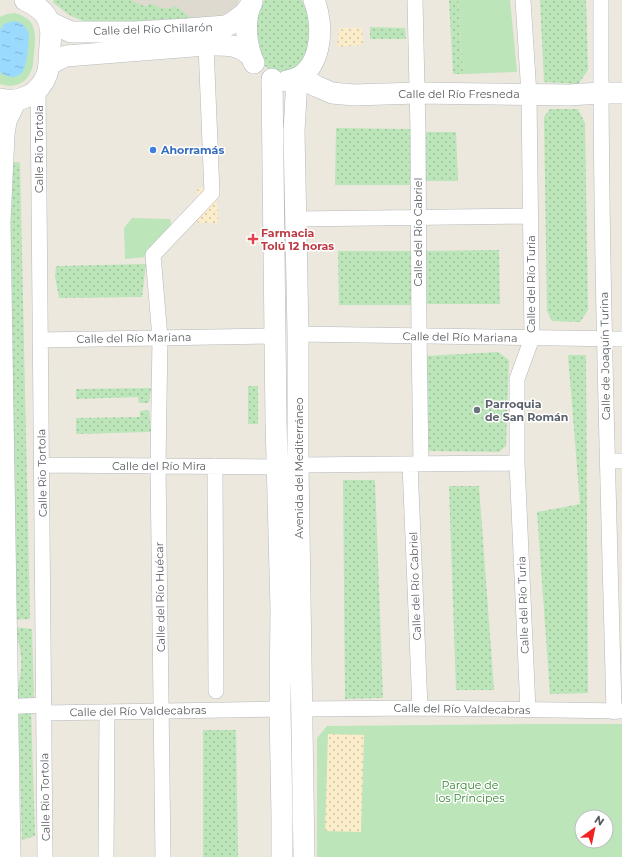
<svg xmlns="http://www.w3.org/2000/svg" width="622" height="857" viewBox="0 0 622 857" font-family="Montserrat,sans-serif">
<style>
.education{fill:#dedacf}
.green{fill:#bce5b9;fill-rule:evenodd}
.sand{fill:url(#sand-dots)}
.garden{fill:url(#garden-dots)}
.water{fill:url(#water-ripples)}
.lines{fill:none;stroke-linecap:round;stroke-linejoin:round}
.street-casing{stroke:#b5b8bc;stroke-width:16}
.secondary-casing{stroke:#b5b9bf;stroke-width:22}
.street{stroke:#fff;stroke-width:15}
.secondary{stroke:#fff;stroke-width:21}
.shop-dot{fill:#3f7fe0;stroke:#fff;stroke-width:1.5}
.health-dot{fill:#e0444e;stroke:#fff;stroke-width:1.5}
.worship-dot{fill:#6b7280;stroke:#fff;stroke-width:1.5}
.labels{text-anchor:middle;stroke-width:3;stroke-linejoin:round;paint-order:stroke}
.street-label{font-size:11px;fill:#585c60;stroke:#fff}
.shop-label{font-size:11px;font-weight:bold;fill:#366cbe;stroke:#fff;text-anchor:start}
.health-label{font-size:11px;font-weight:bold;fill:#be3a42;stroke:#fff;text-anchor:start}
.worship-label{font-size:11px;font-weight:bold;fill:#5b616d;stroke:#fff;text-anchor:start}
.park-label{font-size:11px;fill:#338631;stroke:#fff}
</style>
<defs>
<pattern id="sand-dots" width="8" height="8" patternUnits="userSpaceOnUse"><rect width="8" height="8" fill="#fbecca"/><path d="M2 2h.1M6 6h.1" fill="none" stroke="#cec2a7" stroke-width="1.8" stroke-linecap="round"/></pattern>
<pattern id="garden-dots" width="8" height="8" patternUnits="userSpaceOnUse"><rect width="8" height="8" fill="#bce5b9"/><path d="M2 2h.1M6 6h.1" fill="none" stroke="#9cbd9a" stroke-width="1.8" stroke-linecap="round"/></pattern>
<pattern id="water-ripples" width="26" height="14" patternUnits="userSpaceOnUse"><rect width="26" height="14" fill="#9bdaff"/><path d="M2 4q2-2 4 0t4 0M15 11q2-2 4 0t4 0" fill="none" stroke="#81b4d2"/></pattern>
</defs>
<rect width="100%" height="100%" fill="#ece8de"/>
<path class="education" d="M54 0H239L235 12 223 17 97 24 70 16 53 2Z"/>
<path class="green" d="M458 0H510L517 72 463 74Z
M15 13C37 19 36 33 34 53 33 59 34 66 31 71 26 85 12 88 0 84V17L7 14Z
M132 218 170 219 172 226 145 257 125 259 124 228Z
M534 724H622V857H317V738L327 726ZM582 817H606V841H582Z"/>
<path class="sand" d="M339 28H362L363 45 337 47Z
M197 188H217L218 223H198Z
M328 734 364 735 361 832 325 831Z"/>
<path class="garden" d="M54 0H130L146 7 150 3C159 8 166 11 176 6L191 18 97 24C77 21 69 15 53 2Z
M264 0H302C310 18 314 42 303 60 300 66 292 71 287 75L272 72 267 68 264 64 256 43 257 18Z
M449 0H458L463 74H453Z
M540 0H586L588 70 578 84 544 82Z
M370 27 405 28 406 39H370Z
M550 109H578L585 123 588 310 580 322 552 321 547 311 544 117Z
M336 128 410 129V185H335Z
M425 132H456L458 181H425Z
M9 161 20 163 30 619 9 620Z
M499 250 500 304H426V251Z
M338 251H412V305H339Z
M146 264 142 297 59 298 55 276 56 266Z
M498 352 509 360 506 446 499 452 426 451 425 356Z
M568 355H586L588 693 550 694 537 512 580 504Z
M248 386H258V424H248Z
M151 388 149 403H139L138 397 76 399V389Z
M149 410 151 432 76 434V418L140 417V411Z
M343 480H375L383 698 345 699Z
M449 486H479L494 690H456Z
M14 627 32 629 34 703 14 701C23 674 24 654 14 627Z
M31 709 35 836 22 840 18 710Z
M203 730H236L238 857H203Z"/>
<path class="water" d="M13 21C21 21 26 26 29 34 28 44 28 57 25 66 22 79 9 80 0 72V30L4 24Z"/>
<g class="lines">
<defs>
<path id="street" d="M415 0 418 132 419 336 421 464
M523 0 529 95 532 338 517 379V463L528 710
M601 0C600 237 608 474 614 712
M38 88 45 857
M296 219 531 216
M298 334 622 339
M40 340 275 336
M607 461H622
M410 464 420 708
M42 465 277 467
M298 465 517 463
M215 466 216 691
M0 707 44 705
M302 709 420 708 622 711
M44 713 280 709
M106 857 107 712
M163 857 158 466 160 338 153 255 212 193 206 45"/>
<path id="secondary" d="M252 2C243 19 246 46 254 63
M49 22 71 32H135L188 29 226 26 232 23 244 14 251 5
M49 64 66 56 206 45C224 45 240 43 252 58
M300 77 316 86 332 93 354 95 417 93 569 95 600 93H622
M272 79 276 421 281 608 280 709 282 817V857
M297 79 294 131 298 334V465L304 857
M287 81C322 76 325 27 314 0
M0 99C20 104 40 94 47 74 50 65 49 55 50 46 51 36 52 26 46 16 41 8 33 4 25 0
M10 857 0 222 4 135 6 121 16 100"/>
</defs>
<use href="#street" class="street-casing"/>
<use href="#secondary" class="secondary-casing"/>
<use href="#street" class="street"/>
<use href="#secondary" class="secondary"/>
</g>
<circle class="shop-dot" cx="153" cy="150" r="4"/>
<path class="health-dot" d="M251 233h4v4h4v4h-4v4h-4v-4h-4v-4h4z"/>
<circle class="worship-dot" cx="477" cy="410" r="4"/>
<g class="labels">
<g class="street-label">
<text transform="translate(153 29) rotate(-2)" y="4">Calle del Río Chillarón</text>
<text x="459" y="98">Calle del Río Fresneda</text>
<text transform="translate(39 149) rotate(-90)" y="4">Calle Rio Tortola</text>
<text transform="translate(418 232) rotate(-90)" y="4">Calle del Río Cabriel</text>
<text transform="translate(531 284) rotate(-90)" y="4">Calle del Río Turia</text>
<text transform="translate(460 337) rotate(1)" y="4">Calle del Río Mariana</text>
<text transform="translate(134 338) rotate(-1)" y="4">Calle del Río Mariana</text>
<text transform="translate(605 356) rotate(-91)" y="4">Calle de Joaquín Turina</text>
<text x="159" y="470">Calle del Río Mira</text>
<text transform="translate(299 468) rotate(-90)" y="4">Avenida del Mediterráneo</text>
<text transform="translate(42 473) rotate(-91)" y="4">Calle Rio Tortola</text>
<text transform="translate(415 586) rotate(-92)" y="4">Calle del Río Cabriel</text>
<text transform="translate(160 597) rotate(-91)" y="4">Calle del Río Huécar</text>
<text transform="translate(523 605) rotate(-92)" y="4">Calle del Río Turia</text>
<text transform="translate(462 709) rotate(1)" y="4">Calle del Río Valdecabras</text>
<text transform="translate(138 711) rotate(-1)" y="4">Calle del Río Valdecabras</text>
<text transform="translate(45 797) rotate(-91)" y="4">Calle Rio Tortola</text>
</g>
<g class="shop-label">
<text x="161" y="154">Ahorramás</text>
</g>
<g class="health-label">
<text x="261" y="237">Farmacia<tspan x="261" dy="13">Tolú 12 horas</tspan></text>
</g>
<g class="worship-label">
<text x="485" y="408">Parroquia<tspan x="485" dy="13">de San Román</tspan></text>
</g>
<g class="park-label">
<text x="470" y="789">Parque de<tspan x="470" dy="13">los Príncipes</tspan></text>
</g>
</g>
<g transform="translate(594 829) rotate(33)"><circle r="19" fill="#ffffff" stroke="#bcbebf"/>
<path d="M0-3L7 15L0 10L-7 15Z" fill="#f02320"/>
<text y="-6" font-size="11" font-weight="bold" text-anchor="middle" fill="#585c60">N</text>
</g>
</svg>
